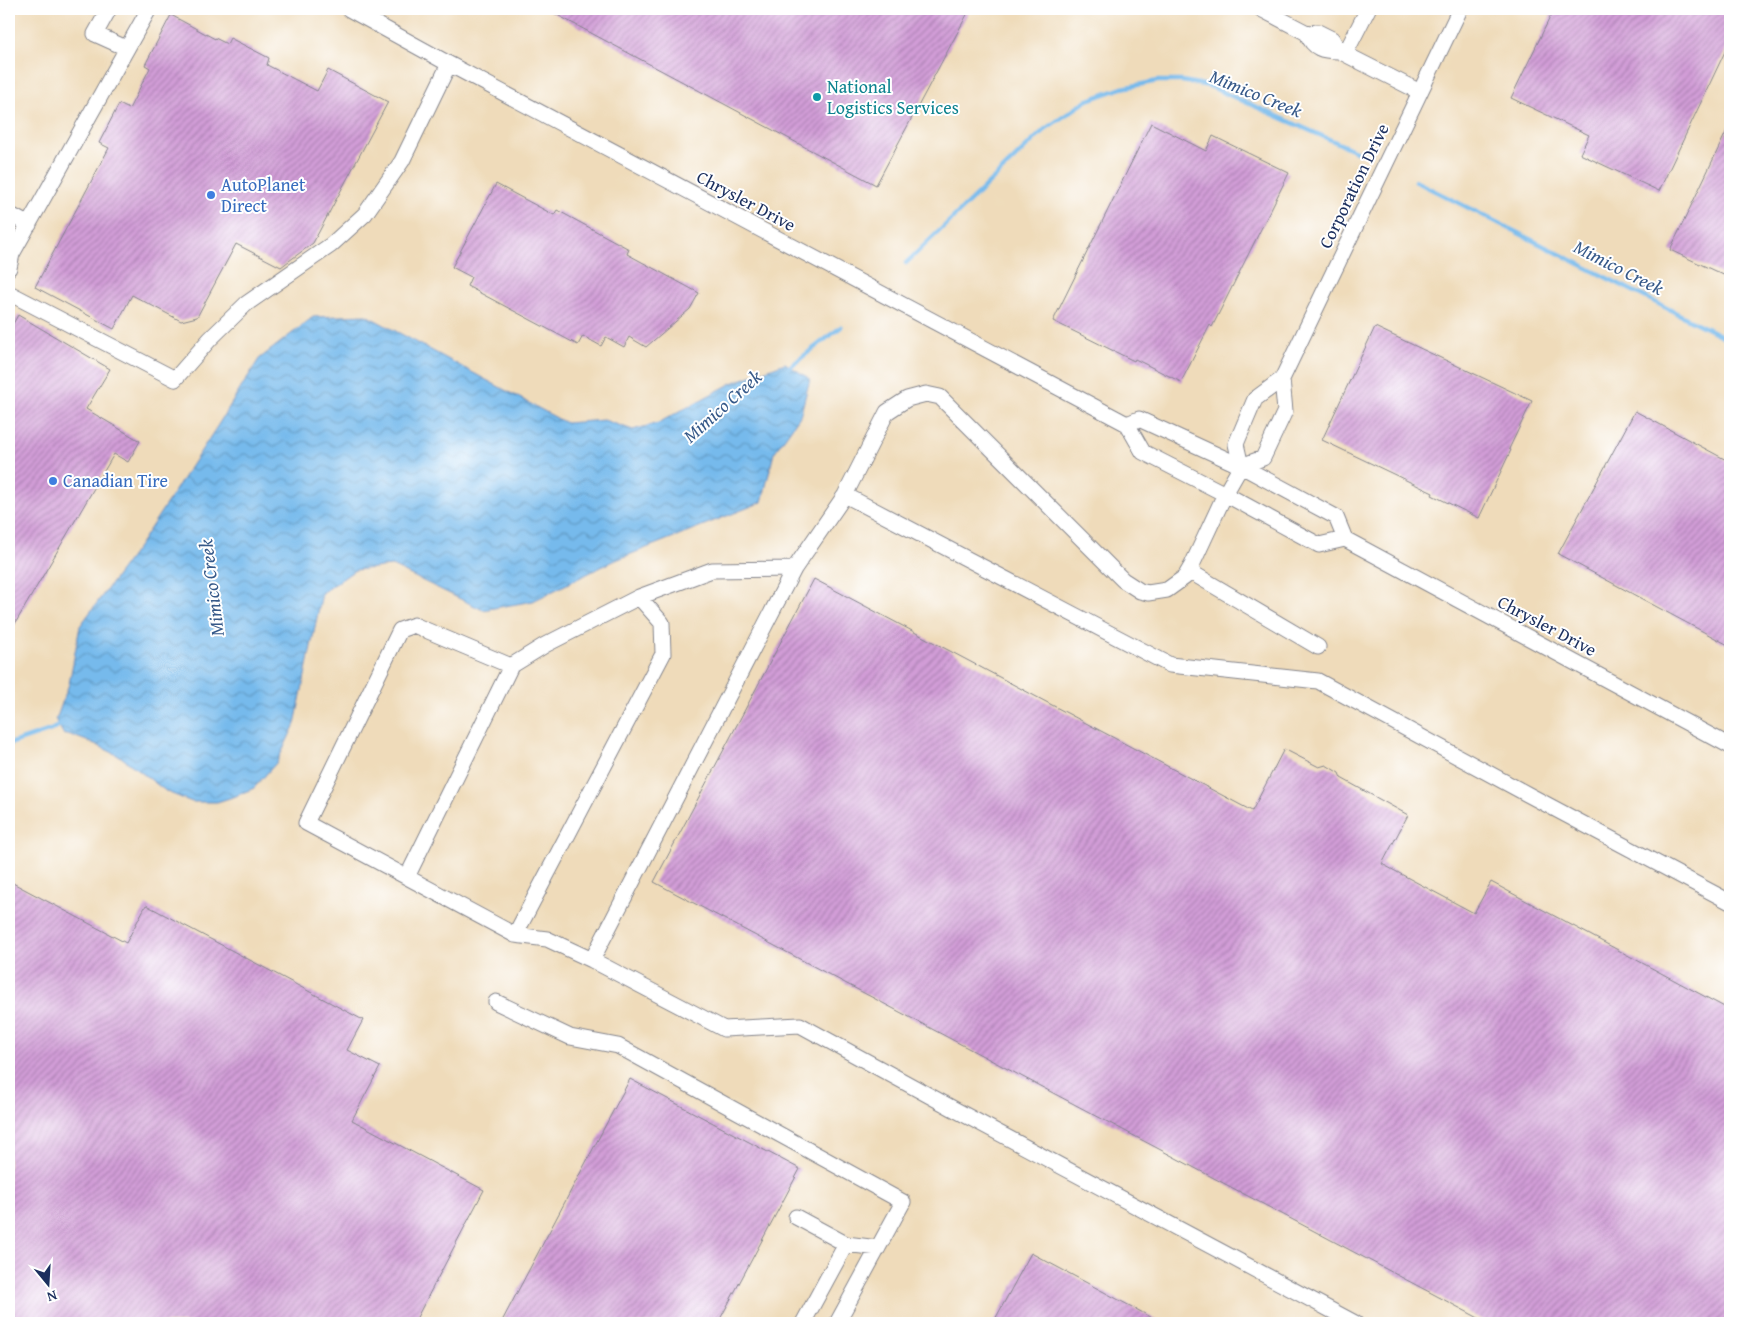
<svg xmlns="http://www.w3.org/2000/svg" width="1739" height="1332" viewBox="0 0 1739 1332" font-family="'Gentium Book Plus',serif">
<style>
.water{fill:url(#water-waves);stroke:#4874a5}
.lines{fill:none;stroke-linecap:round;stroke-linejoin:round}
.stream{stroke:#76baec;stroke-width:4.5}
.building{fill:url(#building-hatch)}
.minor-casing{stroke:#85858c;stroke-width:17}
.minor{stroke:#fff;stroke-width:15}
.culture-dot{fill:#0f9aa8;stroke:#fff;stroke-width:2}
.shop-dot{fill:#3f7fe0;stroke:#fff;stroke-width:2}
.labels{text-anchor:middle;stroke-width:4;stroke-linejoin:round;paint-order:stroke}
.culture-label{font-size:18px;fill:#0d838f;stroke:#fff;text-anchor:start}
.shop-label{font-size:18px;fill:#366cbe;stroke:#fff;text-anchor:start}
.street-label{font-size:18px;fill:#1b2f5e;stroke:#fff}
.water-label{font-size:19px;font-style:italic;fill:#365989;stroke:#fff}
</style>
<defs>
<pattern id="water-waves" width="16" height="10" patternUnits="userSpaceOnUse" patternTransform="scale(1.25)"><rect width="16" height="10" fill="#76baec"/><path d="M0 5q4-4 8 0t8 0" fill="none" stroke="#6098c2"/></pattern>
<pattern id="building-hatch" width="6" height="6" patternUnits="userSpaceOnUse" patternTransform="scale(1.25)"><rect width="6" height="6" fill="#d29dd7"/><path d="M-1 1l2-2M0 6l6-6M5 7l2-2" fill="none" stroke="#aa80b2"/></pattern>
</defs>
<rect width="100%" height="100%" fill="#fff"/>
<filter id="ink" filterUnits="userSpaceOnUse"><feTurbulence type="fractalNoise" baseFrequency=".02" numOctaves="2"/><feDisplacementMap in="SourceGraphic" scale="10" xChannelSelector="R" yChannelSelector="G"/><feConvolveMatrix kernelMatrix="1 2 1 2 8 2 1 2 1" color-interpolation-filters="sRGB"/></filter>
<filter id="wash" filterUnits="userSpaceOnUse"><feTurbulence type="fractalNoise" baseFrequency=".0096" numOctaves="4" result="noise"/><feDisplacementMap in="SourceGraphic" scale="20" xChannelSelector="R" yChannelSelector="G"/><feGaussianBlur stdDeviation="1.12" result="paint"/><feColorMatrix in="noise" values="0 0 0 0 0 0 0 0 0 0 0 0 0 0 0 0 0 1.4 0 .05"/><feComposite in="paint" operator="in"/></filter>
<g filter="url(#wash)">
<rect width="100%" height="100%" fill="#efdbba"/>
<path class="water" d="M366 315 566 423 604 420 633 430 658 423 732 383 785 363 810 379 800 416 774 453 762 502 611 562 533 601 483 610 392 566 355 570 322 593 295 724 277 762 254 788 236 796 217 802H192L167 792 121 757 95 744 68 734 64 735 55 719 57 717 69 684 80 626 138 547 218 425 259 359 313 317Z"/>
<g class="lines">
<path class="stream" d="M1415 181 1730 340
M906 263 1045 129 1088 100 1122 88 1158 81H1182L1209 86 1356 151
M787 369 841 327
M9 744 51 730 63 723"/>
</g>
<g id="blocks">
<path class="building" d="M546 9H970L876 185Z
M1554 9H1730V41L1659 191 1580 154 1589 135 1511 98Z
M171 15 215 39V38L227 44 230 38 269 58 267 65 317 91 328 70 388 102 313 243 281 267 236 244 197 317 181 321 132 295 114 329 35 287 109 148 99 143 119 104 129 109 150 68 145 65Z
M1151 123 1206 151 1213 136 1289 173 1212 327 1210 325 1181 382 1135 359 1134 361 1053 321Z
M1730 124V278L1670 250Z
M496 184 554 215 557 210 629 249 627 254 699 293 690 309 646 347 629 337 624 347 606 337 601 346 583 336 578 345 467 286 471 277 452 267Z
M18 315 110 369 86 409 140 441 128 462 114 454 9 634V331Z
M1375 327 1532 401 1509 449 1511 450 1479 518 1432 495 1433 493 1322 440Z
M1635 411 1730 462V646L1558 554Z
M814 579 1252 811 1284 749 1319 767 1326 765 1339 773 1341 778 1408 815 1382 864 1474 913 1491 882 1730 1010V1323H1488L654 882Z
M9 881 126 943 146 905 363 1020 347 1050 380 1067 352 1120 484 1190 414 1323H23L9 1316Z
M630 1079 800 1169 718 1323H501Z
M1031 1253 1162 1323H993Z"/>
</g>
</g>
<g filter="url(#ink)">
<use href="#blocks" fill-opacity="0" stroke="#85858c" stroke-width="1"/>
<g class="lines">
<defs>
<path id="minor" d="M109 9 95 34 126 48
M349 9 449 64 1127 424 1143 452 1225 494 1319 545 1345 539
M1261 9 1307 33 1318 32 1332 39 1339 51C1323 51 1313 49 1307 33
M1339 51 1420 92
M1345 54 1368 9
M9 214 29 225
M9 268 12 254 149 9
M9 293 175 379 210 339 246 304 331 245 365 214 402 161 449 64
M1127 424 1139 419 1241 466 1336 517 1345 539 1730 746
M1241 466 1236 444 1255 399 1282 379 1460 9
M845 495 1170 665 1318 681 1527 794 1730 902
M794 569 712 570 639 597 545 645 511 666 414 625 400 630 306 823 515 935 547 939 592 960 724 1029 800 1025 952 1108 1355 1323
M1189 571 1318 647
M407 877 511 666
M515 935 663 654 662 623 639 597
M592 960 794 569 845 495 887 412 907 399 926 394 940 397 1123 580 1140 591 1148 593 1167 590 1185 577 1192 565 1225 494 1241 466 1263 458 1285 411 1282 379
M496 1002 570 1037 618 1046 903 1202 837 1323
M796 1217 846 1244
M803 1323 846 1244 878 1248"/>
</defs>
<use href="#minor" class="minor-casing"/>
<use href="#minor" class="minor"/>
</g>
</g>
<circle class="culture-dot" cx="817" cy="97" r="5"/>
<g class="shop-dot">
<circle cx="211" cy="195" r="5"/>
<circle cx="53" cy="481" r="5"/>
</g>
<g class="labels">
<g class="culture-label">
<text x="827" y="93">National<tspan x="827" dy="21">Logistics Services</tspan></text>
</g>
<g class="shop-label">
<text x="221" y="191">AutoPlanet<tspan x="221" dy="21">Direct</tspan></text>
<text x="63" y="487">Canadian Tire</text>
</g>
<g class="street-label">
<text transform="translate(1354 186) rotate(-64)" y="6">Corporation Drive</text>
<text transform="translate(746 201) rotate(28)" y="6">Chrysler Drive</text>
<text transform="translate(1547 626) rotate(28)" y="6">Chrysler Drive</text>
</g>
<g class="water-label">
<text transform="translate(1256 93) rotate(22)" y="7">Mimico Creek</text>
<text transform="translate(1619 267) rotate(27)" y="7">Mimico Creek</text>
<text transform="translate(722 406) rotate(-42)" y="7">Mimico Creek</text>
<text transform="translate(211 588) rotate(-97)" y="7">Mimico Creek</text>
</g>
</g>
<rect width="1739" height="1332" fill="none" stroke="#fff" stroke-width="30"/>
<g transform="translate(48 1284) rotate(162)" stroke="#ffffff" stroke-width="4" paint-order="stroke">
<path d="M0-4L9 19L0 12L-9 19Z" fill="#1b2f5e"/>
<text y="-8" font-size="14" font-weight="bold" text-anchor="middle" fill="#1b2f5e">N</text>
</g>
</svg>
